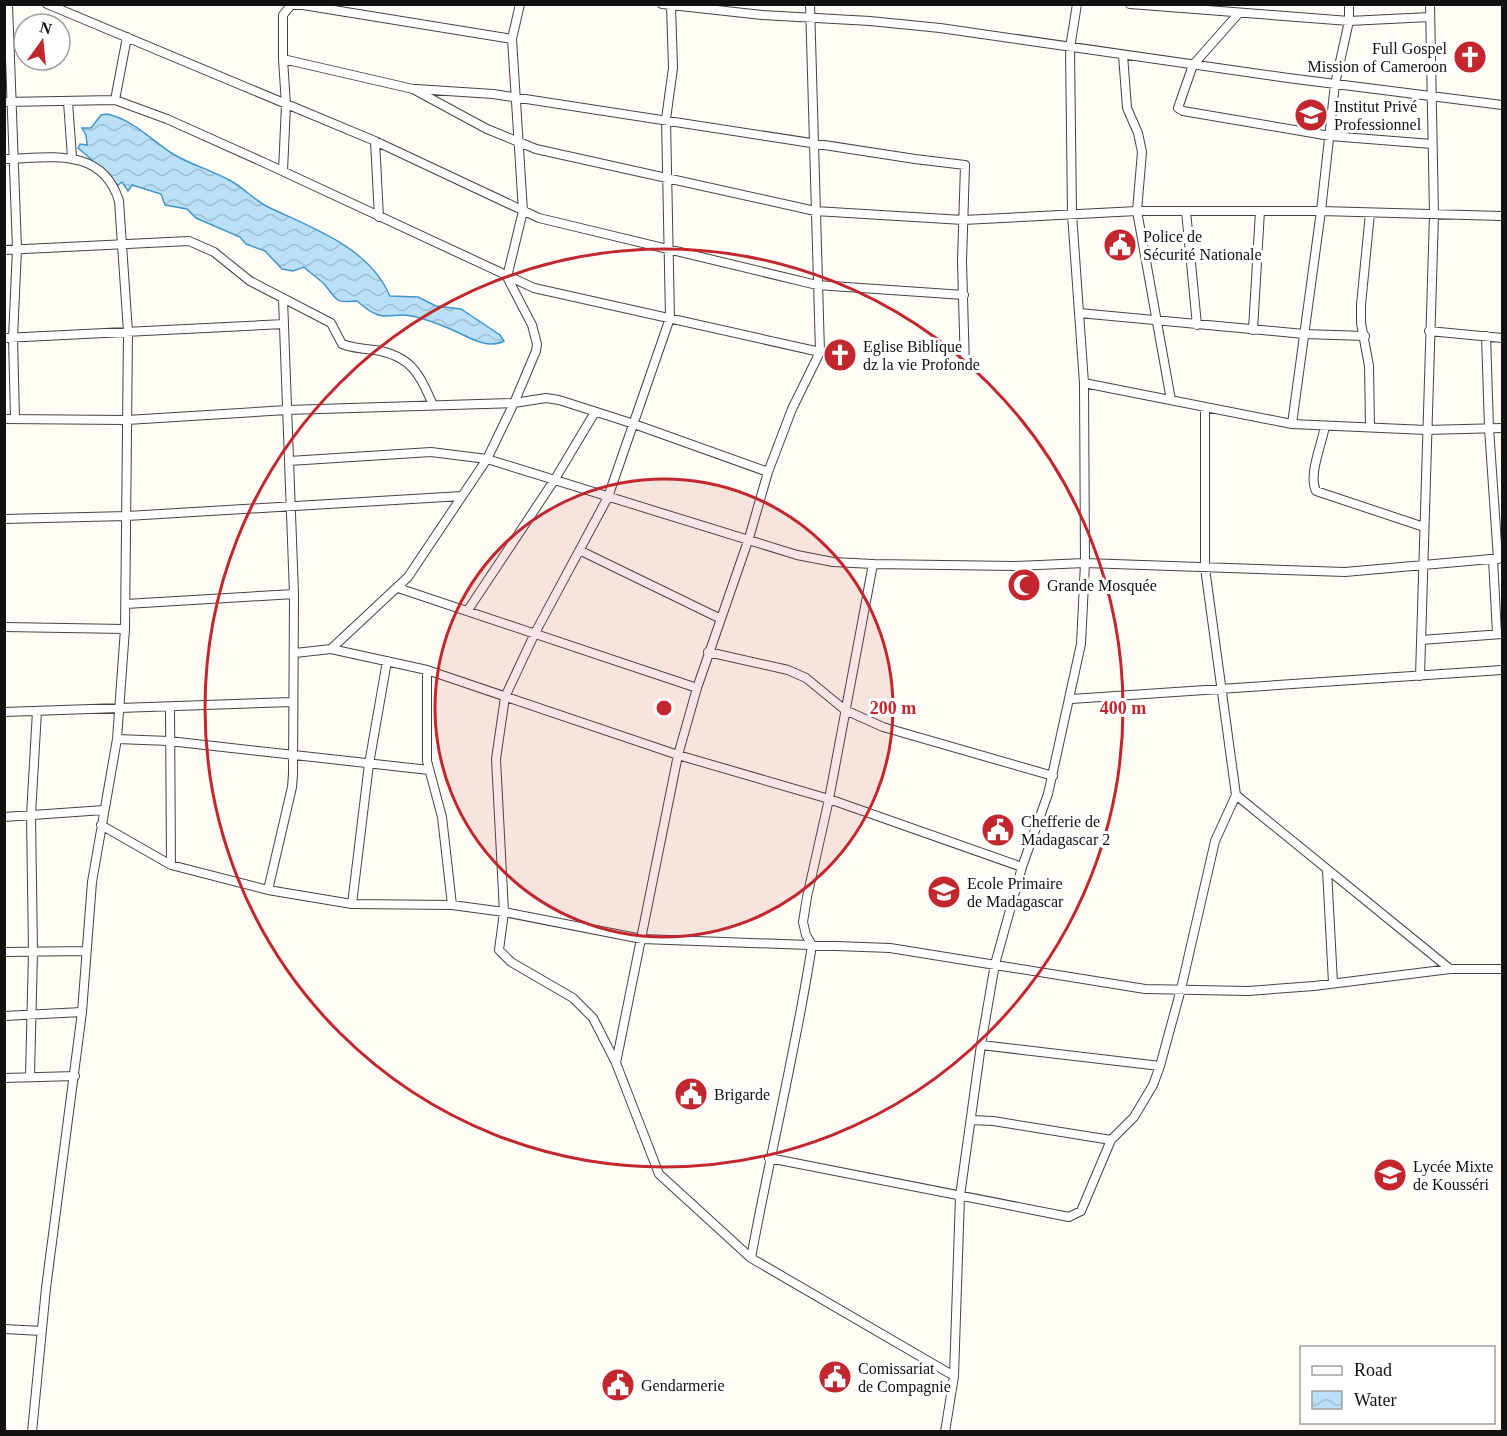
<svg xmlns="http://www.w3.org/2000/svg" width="1507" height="1436" viewBox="0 0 1507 1436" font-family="Georgia,serif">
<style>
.water{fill:url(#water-waves);stroke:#3f96cf;stroke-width:1.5}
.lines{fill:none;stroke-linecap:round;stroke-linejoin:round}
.minor-casing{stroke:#444;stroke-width:10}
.minor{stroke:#fff;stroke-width:8}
.ring{fill:none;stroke:#c4262e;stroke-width:3}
.labels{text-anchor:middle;stroke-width:6;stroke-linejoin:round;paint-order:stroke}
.poi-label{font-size:16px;fill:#111;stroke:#fff;text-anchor:start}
.centre{fill:#c4262e;stroke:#fff;stroke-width:3}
.ring-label{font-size:18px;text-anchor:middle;font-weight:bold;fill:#c4262e;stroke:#fff;stroke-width:6;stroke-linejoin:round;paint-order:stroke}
</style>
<defs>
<pattern id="water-waves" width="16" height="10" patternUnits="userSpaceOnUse" patternTransform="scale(1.5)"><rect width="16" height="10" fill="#b9e0f7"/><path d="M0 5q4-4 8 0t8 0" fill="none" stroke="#9ebfd3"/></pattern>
</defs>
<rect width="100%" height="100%" fill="#fffdf5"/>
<path class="water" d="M107 114C132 119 151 140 173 154 191 165 212 170 231 181 244 188 254 200 268 207 312 228 369 247 390 296L418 297 436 306 461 309 500 335 504 341C486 351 464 334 448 328 435 323 417 315 403 315 394 315 384 318 376 314 369 312 362 305 357 301 333 303 338 300 324 284 318 278 310 273 304 267L293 271 282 269 265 251 246 244 240 237 196 218 187 209 165 205 161 194 132 185 128 191 122 182 118 185 110 181 106 174 98 175 92 160 78 148 80 144 87 145 86 135 82 128H91L101 115Z"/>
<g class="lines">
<defs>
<path id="minor" d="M8 4 17 249 13 338 15 418
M47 4 375 141 539 218 817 285 964 295
M662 4 762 15 870 21 940 28 1288 78 1502 105
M1130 4 1349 21 1430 17
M671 6 673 68 666 119 670 318 608 497 535 633 505 697 496 759 504 912 499 950 511 962 573 998 593 1018 616 1063 659 1174 751 1258C770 1154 796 1050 812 945L806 935 803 922 807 897 829 799 873 564
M1239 13 1193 65 1178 108 1183 111 1330 136 1432 144
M1123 55 1127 108 1138 133 1142 152 1137 211 1171 400
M283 59V15L291 5H303L512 39
M416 89 493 94 915 159 965 165 962 262 965 368
M115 100 127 37
M4 102 115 100 167 119 265 163 534 288 820 352
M68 102 72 157
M375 141 379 217
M4 159C50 158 102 146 119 201L128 332 125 629 117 739 92 882 82 1012 46 1288 32 1432
M283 171 286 105 283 59 413 89 487 129 536 149 815 211 963 220 1137 211H1321L1502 216
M1186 211 1197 325
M4 250 189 241 214 252 250 281 331 323 342 344C352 348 364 349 375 350 411 356 419 373 433 405
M1079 313 1304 334 1365 336
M1253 330 1260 211
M1429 331 1502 338
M1486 336 1489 428 1498 559
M4 338 284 324
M1084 383 1292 424 1426 430 1502 428
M1205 408V568L1236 795 1450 969
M4 419 127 420 287 410 514 403 546 398 559 400 634 424 768 472
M1292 424 1321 211 1335 84 1349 21V4
M1325 426C1322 444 1308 475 1316 491L1424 527
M1370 427 1369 366 1361 323V305L1370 213
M289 461 431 452 487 459 797 555 833 562 873 564 1014 566 1085 563 1345 572 1502 558
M4 519 127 516 462 496
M581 551 719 618
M1493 559 1497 634
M398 588 697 688
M126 604 294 594
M468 610 555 479 595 412
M4 627 125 629
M1421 640 1502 634
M331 649 408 577 487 459 514 403 536 351 537 344 532 325 507 277 523 211 512 39 520 4
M708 652 788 670 806 678 845 710 883 727 1053 776
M295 653 331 649 427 670 678 755 829 799 1022 867
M427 670V761L442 817 452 905
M1420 676 1434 215 1430 4
M1071 699 1502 670
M170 707 171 865
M4 712 292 702
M117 739 169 741 429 770
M4 817 104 810
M101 825 171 865 268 890 292 787 293 774 294 594 283 299
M1327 870 1333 983
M268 890 352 904 369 764 387 661
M352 904 452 905 504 912 642 939 890 948 1145 989 1248 991 1314 986 1450 969H1502
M4 952 86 951
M4 1016 82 1012
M981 1045 1160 1066
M616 1063 678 755 697 688 749 538 768 472 792 409 820 352 810 4
M30 1076 33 952 31 815 37 711
M4 1078 75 1076
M971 1120 993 1121 1111 1140
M769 1158 1069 1217 1081 1211 1111 1140 1134 1117 1153 1085 1160 1066 1181 989 1215 841 1236 795
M751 1258 954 1376
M4 1329 42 1331
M945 1432 954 1376 960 1196 981 1045 995 964 1022 867 1048 794 1081 644 1085 563 1084 383 1072 214 1070 48 1077 4"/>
</defs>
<use href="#minor" class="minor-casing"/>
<use href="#minor" class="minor"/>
</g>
<circle cx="664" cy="708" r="229" fill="#c4262e" fill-opacity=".12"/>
<g class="ring">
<circle cx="664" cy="708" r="229"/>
<circle cx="664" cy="708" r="459"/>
</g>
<defs>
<symbol id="church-disc" viewBox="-11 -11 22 22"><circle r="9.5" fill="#c4262e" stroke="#fff"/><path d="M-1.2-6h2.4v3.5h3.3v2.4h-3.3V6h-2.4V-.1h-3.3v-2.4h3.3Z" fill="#fff"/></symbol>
<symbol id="university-disc" viewBox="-11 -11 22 22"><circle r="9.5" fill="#c4262e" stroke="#fff"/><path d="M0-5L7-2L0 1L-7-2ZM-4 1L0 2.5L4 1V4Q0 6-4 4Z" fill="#fff"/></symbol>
<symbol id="civic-disc" viewBox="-11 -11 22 22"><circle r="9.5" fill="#c4262e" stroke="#fff"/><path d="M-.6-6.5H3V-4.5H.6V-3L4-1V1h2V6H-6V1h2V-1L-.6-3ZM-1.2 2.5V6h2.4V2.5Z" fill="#fff"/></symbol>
<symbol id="mosque-disc" viewBox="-11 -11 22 22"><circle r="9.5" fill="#c4262e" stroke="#fff"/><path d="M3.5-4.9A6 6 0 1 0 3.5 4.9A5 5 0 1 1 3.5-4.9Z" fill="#fff"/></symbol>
<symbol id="school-disc" viewBox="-11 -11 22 22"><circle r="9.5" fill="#c4262e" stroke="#fff"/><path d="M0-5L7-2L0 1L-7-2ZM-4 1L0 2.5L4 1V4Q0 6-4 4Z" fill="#fff"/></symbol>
</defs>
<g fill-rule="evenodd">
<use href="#church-disc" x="1451" y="38" width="38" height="38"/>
<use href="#university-disc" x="1292" y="96" width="38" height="38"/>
<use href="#civic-disc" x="1101" y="226" width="38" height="38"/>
<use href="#church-disc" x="821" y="336" width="38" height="38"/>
<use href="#mosque-disc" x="1005" y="566" width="38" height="38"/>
<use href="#civic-disc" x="979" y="811" width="38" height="38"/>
<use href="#school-disc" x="925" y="873" width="38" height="38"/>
<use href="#civic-disc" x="672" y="1075" width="38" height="38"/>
<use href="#school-disc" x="1371" y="1156" width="38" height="38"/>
<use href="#civic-disc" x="816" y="1358" width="38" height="38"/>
<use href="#civic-disc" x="599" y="1366" width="38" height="38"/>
</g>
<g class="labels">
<g class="poi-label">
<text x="1447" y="54" text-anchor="end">Full Gospel<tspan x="1447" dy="18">Mission of Cameroon</tspan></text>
<text x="1334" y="112">Institut Privé<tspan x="1334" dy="18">Professionnel</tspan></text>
<text x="1143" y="242">Police de<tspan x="1143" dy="18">Sécurité Nationale</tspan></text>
<text x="863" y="352">Eglise Biblique<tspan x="863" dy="18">dz la vie Profonde</tspan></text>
<text x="1047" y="591">Grande Mosquée</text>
<text x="1021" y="827">Chefferie de<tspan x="1021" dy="18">Madagascar 2</tspan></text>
<text x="967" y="889">Ecole Primaire<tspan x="967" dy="18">de Madagascar</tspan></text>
<text x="714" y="1100">Brigarde</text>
<text x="1413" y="1172">Lycée Mixte<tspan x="1413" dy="18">de Kousséri</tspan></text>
<text x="858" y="1374">Comissariat<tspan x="858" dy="18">de Compagnie</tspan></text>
<text x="641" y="1391">Gendarmerie</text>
</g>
</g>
<circle cx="664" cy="708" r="9" class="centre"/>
<g class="ring-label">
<text x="893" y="714">200 m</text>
<text x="1123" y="714">400 m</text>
</g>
<rect width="1507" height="1436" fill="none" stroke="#111111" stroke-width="12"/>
<rect x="1300" y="1346" width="195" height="78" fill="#ffffff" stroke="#a0a0a0" stroke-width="1.5"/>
<rect x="1312" y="1366" width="30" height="9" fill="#ffffff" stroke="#a0a0a0" stroke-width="1.5"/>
<text x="1354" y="1376" font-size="18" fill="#111111">Road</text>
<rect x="1312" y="1391" width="30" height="18" fill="url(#water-waves)" stroke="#a0a0a0" stroke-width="1.5"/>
<text x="1354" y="1406" font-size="18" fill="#111111">Water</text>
<g transform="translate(42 42) rotate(15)"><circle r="28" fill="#ffffff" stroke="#a0a0a0" stroke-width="1.5"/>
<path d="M0-4.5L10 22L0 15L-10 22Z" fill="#c4262e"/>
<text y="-9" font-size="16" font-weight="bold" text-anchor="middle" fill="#111111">N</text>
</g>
</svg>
